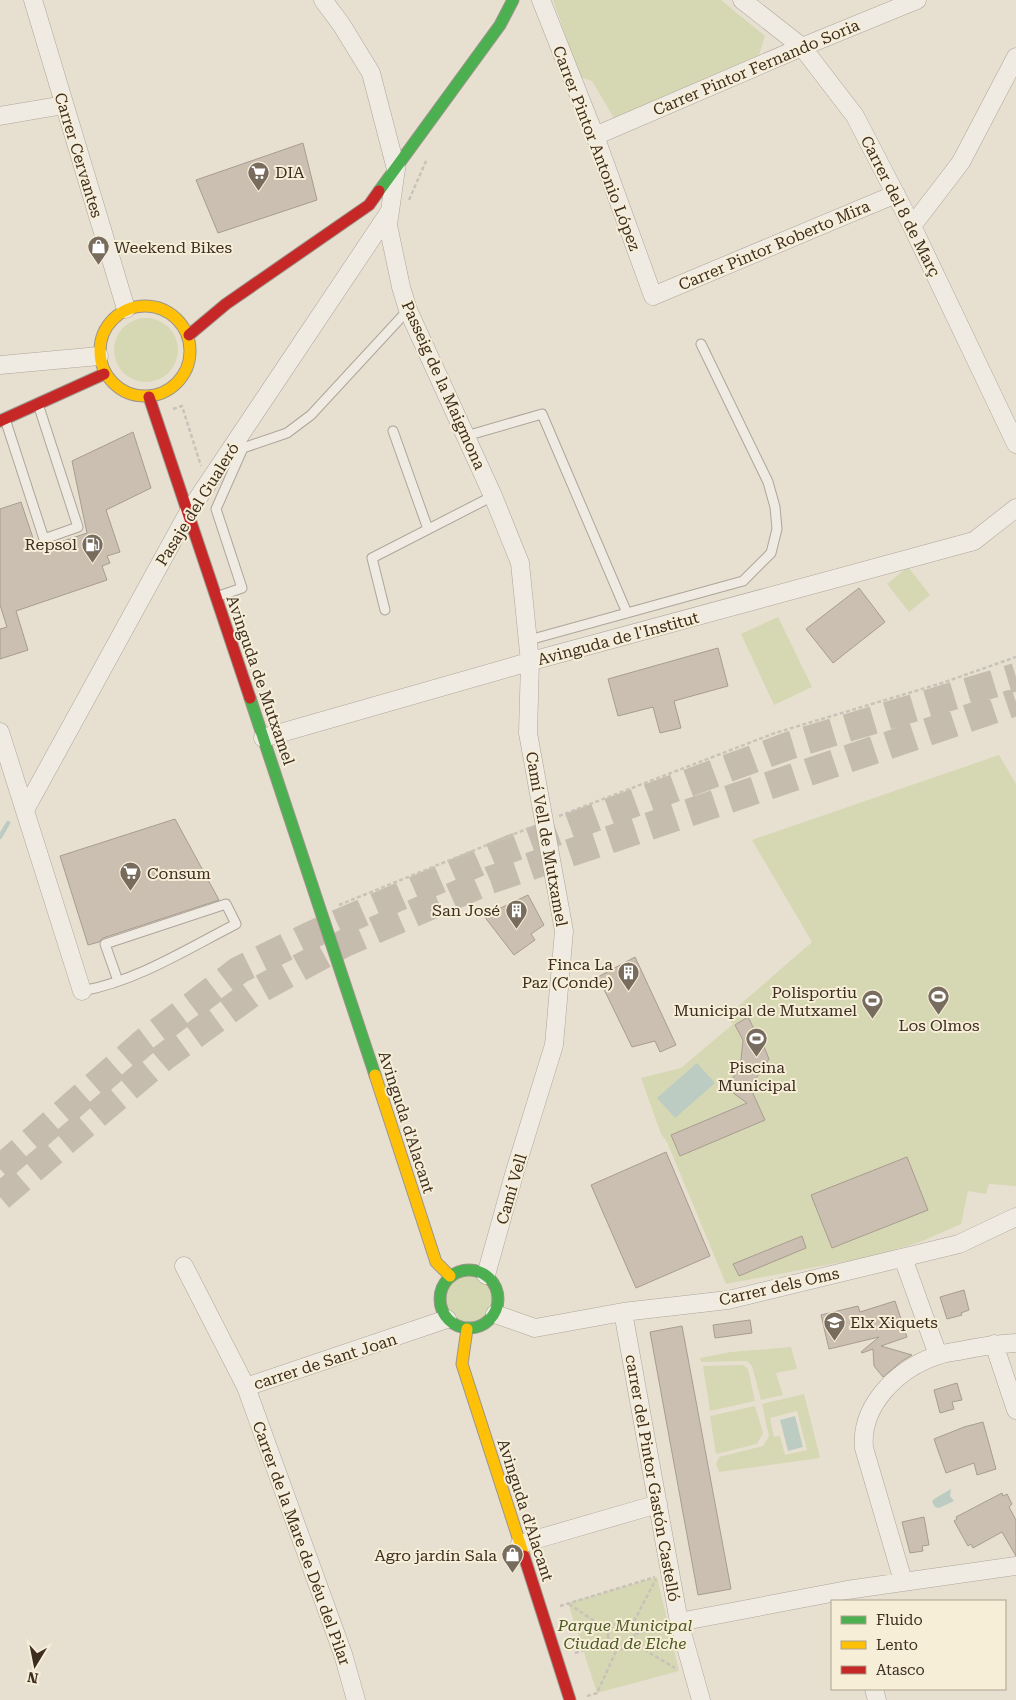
<svg xmlns="http://www.w3.org/2000/svg" width="1016" height="1700" viewBox="0 0 1016 1700" font-family="'Roboto Serif',serif">
<style>
.green{fill:#d6d7b3;fill-rule:evenodd}
.water{fill:#bcccc2}
.lines{fill:none;stroke-linecap:round;stroke-linejoin:round}
.stream{stroke:#bcccc2;stroke-width:4.5}
.building{fill:#cbbfb2;stroke:#a89c90}
.highway-tunnel{stroke:#c5bcae;stroke-width:28;stroke-dasharray:28 14;stroke-linecap:butt}
.lane-casing{stroke:#ada599;stroke-width:11}
.street-casing{stroke:#ada599;stroke-width:19}
.fast-casing{stroke:#9c958a;stroke-width:13}
.slow-casing{stroke:#9c958a;stroke-width:13}
.jam-casing{stroke:#9c958a;stroke-width:13}
.path{stroke:#c8c2b9;stroke-width:2.5;stroke-dasharray:4 2.5;stroke-linecap:butt}
.lane{stroke:#efebe3;stroke-width:9}
.street{stroke:#efebe3;stroke-width:18}
.fast{stroke:#4caf50;stroke-width:11}
.slow{stroke:#ffc107;stroke-width:11}
.jam{stroke:#c62828;stroke-width:11}
.labels{text-anchor:middle;stroke-width:4;stroke-linejoin:round;paint-order:stroke}
.street-label{font-size:16px;fill:#3d2e20;stroke:#f7eed8}
.poi-label{font-size:16px;fill:#3d2e20;stroke:#f7eed8;text-anchor:end}
.park-label{font-size:16px;font-style:italic;fill:#4d5a26;stroke:#f7eed8}
</style>
<rect width="100%" height="100%" fill="#e7e0d1"/>
<path class="green" d="M553 0H721L765 36 759 55 614 118 592 81 580 77Z
M114 350a32 32 0 1 1 64 0a32 32 0 1 1-64 0Z
M908 567 930 595 909 612 887 584Z
M778 617 812 687 774 705 741 634Z
M999 755 1016 784V1186L989 1184 986 1194 968 1191 961 1224 920 1242 869 1257 726 1284 667 1142 661 1134 641 1078 681 1068 733 1024 726 1017 812 942 752 840Z
M446 1299a23 23 0 1 1 46 0a23 23 0 1 1-46 0Z
M791 1347 797 1369 776 1373 783 1395 761 1400 752 1366 747 1361 701 1362 700 1358 731 1352Z
M743 1365 748 1369 755 1401 710 1411 703 1366Z
M804 1394 820 1458 719 1472 716 1464 719 1457 763 1446 769 1436 762 1404ZM797 1411 807 1450 785 1455 780 1436 774 1437 770 1418Z
M755 1406 763 1433 757 1444 716 1454 710 1416Z
M657 1577 679 1671 597 1693 568 1603Z"/>
<path class="water" d="M697 1063 715 1083 675 1118 657 1098Z
M795 1416 803 1447 788 1451 780 1420Z
M951 1489 950 1496 954 1501 939 1508 935 1507 932 1502 934 1499Z"/>
<g class="lines">
<path class="stream" d="M0 837 8 823"/>
</g>
<path class="building" d="M303 143 317 200 218 233 196 180Z
M133 432 151 488 106 510 120 552 107 556 110 563 102 566 107 580 16 611 28 650 0 659V629L7 627 0 605V509L21 502 37 550 87 533 72 461Z
M859 588 885 622 833 663 806 629Z
M718 648 728 686 674 701 681 728 660 733 653 707 618 716 608 679Z
M175 819 219 900 103 938 99 942 88 945 60 856Z
M528 895 544 925 531 934 535 940 514 955 484 916Z
M635 957 676 1045 660 1052 655 1041 632 1047 598 977Z
M748 1017 760 1041 762 1042 769 1059 750 1087 765 1120 680 1156 671 1135 747 1103 725 1087 740 1069 743 1040 735 1025Z
M666 1152 710 1256 636 1288 591 1185Z
M907 1157 928 1210 832 1248 811 1195Z
M802 1236 806 1248 739 1276 733 1264Z
M964 1290 969 1310 961 1313 962 1315 947 1319 940 1297Z
M895 1301 907 1337 881 1346 912 1355 902 1361 883 1377 874 1366 873 1349 862 1353 861 1352 879 1337 829 1349 821 1315 858 1306 860 1312Z
M750 1320 752 1333 715 1338 713 1325Z
M682 1326 731 1589 698 1595 650 1332Z
M957 1383 962 1400 952 1402 954 1409 940 1413 934 1390Z
M983 1422 996 1469 977 1475 974 1463 946 1473 934 1439 964 1427Z
M1002 1493 1003 1496 1007 1494 1012 1504 1009 1507 1016 1520V1556L1002 1532 973 1548 971 1544 968 1546 954 1521 957 1519 956 1517Z
M924 1517 929 1545 922 1546 923 1551 910 1553 902 1522Z"/>
<g class="lines">
<path class="highway-tunnel" d="M0 1169 143 1043 239 970 311 935 510 849 791 745 1016 677
M0 1197 164 1057 251 994 345 943 490 880 1016 702"/>
<defs>
<path id="lane" d="M5 419 44 539 78 527 38 404
M393 431 428 529
M466 436 542 414 627 613
M216 597 242 588 216 509 243 448 287 433 311 415 408 310
M385 610 372 558 493 496
M529 640 743 581 771 553 777 529 775 507 768 482 701 344
M82 991C137 981 187 949 236 924L226 904 105 944 118 981"/>
<path id="street" d="M33 0 126 309
M323 0 341 24 371 73 396 169 388 225 401 287 408 310 493 496 520 563 530 662 528 733 564 931 554 1045 515 1171 486 1275
M541 0 595 136 653 296 896 194
M742 0 802 47 855 116 912 226 1016 444
M0 116 64 105
M595 136 802 47 917 0
M912 226 961 162 1016 57
M0 365 99 356
M0 732 82 991
M263 738 539 659 974 541 1016 508
M25 810 188 513 390 211
M903 1258 938 1355
M184 1266 246 1387 447 1319
M623 1312 679 1622 701 1700
M495 1314 535 1328 623 1312 728 1300 959 1244 1016 1217
M994 1344 1016 1410
M246 1387 343 1654 356 1700
M520 1544 658 1504
M903 1581 864 1448C860 1405 898 1369 936 1356 944 1353 952 1352 959 1351 978 1347 997 1344 1016 1343
M679 1622 847 1590 1016 1566
M874 1689 877 1700"/>
<path id="fast" d="M379 191 500 25 513 0
M250 698 375 1075
M440 1299a29 29 0 1 1 58 0a29 29 0 1 1-58 0Z"/>
<path id="slow" d="M100 351a45 45 0 1 1 90 0a45 45 0 1 1-90 0Z
M375 1075 436 1262 450 1276
M467 1329 462 1364 524 1556"/>
<path id="jam" d="M189 335 226 304 369 205 379 191
M149 397 250 698
M0 421 104 374
M524 1556 570 1700"/>
</defs>
<use href="#lane" class="lane-casing"/>
<use href="#street" class="street-casing"/>
<use href="#fast" class="fast-casing"/>
<use href="#slow" class="slow-casing"/>
<use href="#jam" class="jam-casing"/>
<path class="path" d="M409 200 426 161
M173 409 182 406 201 466
M559 816 775 733 942 683 1016 657
M339 905 529 828
M569 1604 609 1631
M560 1606 655 1577
M608 1636a13 13 0 1 1 26 0a13 13 0 1 1-26 0Z
M631 1627 656 1579
M635 1634 665 1626
M633 1643 675 1668
M575 1653 609 1642
M587 1696 597 1693 617 1649"/>
<use href="#lane" class="lane"/>
<use href="#street" class="street"/>
<use href="#fast" class="fast"/>
<use href="#slow" class="slow"/>
<use href="#jam" class="jam"/>
</g>
<defs>
<symbol id="supermarket-pin" viewBox="-11 -11 22 30"><path d="M0 17L-7.5 6A9.5 9.5 0 1 1 7.5 6Z" fill="#786c5e" stroke="#f7eed8"/><path d="M-6-5.5h2.5l.6 2H6L4.5 2H-2.5L-4.4-4H-6ZM-1.5 3.2a1.3 1.3 0 1 0 .1 0ZM3 3.2a1.3 1.3 0 1 0 .1 0Z" fill="#fff"/></symbol>
<symbol id="shop-pin" viewBox="-11 -11 22 30"><path d="M0 17L-7.5 6A9.5 9.5 0 1 1 7.5 6Z" fill="#786c5e" stroke="#f7eed8"/><path d="M-5-2.5h2.3a2.7 3.5 0 0 1 5.4 0H5L5.5 6h-11ZM-1.5-2.5h3a1.5 2.3 0 0 0-3 0Z" fill="#fff"/></symbol>
<symbol id="fuel-pin" viewBox="-11 -11 22 30"><path d="M0 17L-7.5 6A9.5 9.5 0 1 1 7.5 6Z" fill="#786c5e" stroke="#f7eed8"/><path d="M-5.5-6h7V0h2V4h1.3V-2.5L3-4.5l.8-.8L6-3V5H2.5V1h-1V6h-7ZM-4.2-4.7v3.2H.2V-4.7Z" fill="#fff"/></symbol>
<symbol id="building-pin" viewBox="-11 -11 22 30"><path d="M0 17L-7.5 6A9.5 9.5 0 1 1 7.5 6Z" fill="#786c5e" stroke="#f7eed8"/><path d="M-4-6H4V6H1V3H-1V6H-4ZM-2.5-4.3h1.7v1.8h-1.7ZM.8-4.3h1.7v1.8H.8ZM-2.5-1h1.7V.8h-1.7ZM.8-1h1.7V.8H.8Z" fill="#fff"/></symbol>
<symbol id="stadium-pin" viewBox="-11 -11 22 30"><path d="M0 17L-7.5 6A9.5 9.5 0 1 1 7.5 6Z" fill="#786c5e" stroke="#f7eed8"/><path d="M0-5a6.5 5 0 1 0 0 10a6.5 5 0 1 0 0-10ZM-3.5-1.8h7v3.6h-7Z" fill="#fff"/></symbol>
<symbol id="school-pin" viewBox="-11 -11 22 30"><path d="M0 17L-7.5 6A9.5 9.5 0 1 1 7.5 6Z" fill="#786c5e" stroke="#f7eed8"/><path d="M0-5L7-2L0 1L-7-2ZM-4 1L0 2.5L4 1V4Q0 6-4 4Z" fill="#fff"/></symbol>
</defs>
<g fill-rule="evenodd">
<use href="#supermarket-pin" x="246" y="160" width="25" height="34"/>
<use href="#shop-pin" x="86" y="234" width="25" height="34"/>
<use href="#fuel-pin" x="80" y="532" width="25" height="34"/>
<use href="#supermarket-pin" x="118" y="860" width="25" height="34"/>
<use href="#building-pin" x="504" y="898" width="25" height="34"/>
<use href="#building-pin" x="616" y="960" width="25" height="34"/>
<use href="#stadium-pin" x="926" y="984" width="25" height="34"/>
<use href="#stadium-pin" x="860" y="988" width="25" height="34"/>
<use href="#stadium-pin" x="744" y="1026" width="25" height="34"/>
<use href="#school-pin" x="822" y="1310" width="25" height="34"/>
<use href="#shop-pin" x="500" y="1542" width="25" height="34"/>
</g>
<g class="labels">
<g class="street-label">
<text transform="translate(756 67) rotate(-23)" y="6">Carrer Pintor Fernando Soria</text>
<text transform="translate(597 148) rotate(69)" y="6">Carrer Pintor Antonio López</text>
<text transform="translate(79 155) rotate(73)" y="6">Carrer Cervantes</text>
<text transform="translate(901 206) rotate(63)" y="6">Carrer del 8 de Març</text>
<text transform="translate(774 245) rotate(-23)" y="6">Carrer Pintor Roberto Mira</text>
<text transform="translate(444 385) rotate(66)" y="6">Passeig de la Maigmona</text>
<text transform="translate(197 504) rotate(-58)" y="6">Pasaje del Gualeró</text>
<text transform="translate(618 638) rotate(-15)" y="6">Avinguda de l'Institut</text>
<text transform="translate(261 680) rotate(71)" y="6">Avinguda de Mutxamel</text>
<text transform="translate(547 839) rotate(80)" y="6">Camí Vell de Mutxamel</text>
<text transform="translate(407 1122) rotate(72)" y="6">Avinguda d'Alacant</text>
<text transform="translate(511 1189) rotate(-74)" y="6">Camí Vell</text>
<text transform="translate(779 1286) rotate(-13)" y="6">Carrer dels Oms</text>
<text transform="translate(325 1361) rotate(-18)" y="6">carrer de Sant Joan</text>
<text transform="translate(653 1478) rotate(80)" y="6">carrer del Pintor Gastón Castelló</text>
<text transform="translate(526 1510) rotate(72)" y="6">Avinguda d'Alacant</text>
<text transform="translate(302 1543) rotate(70)" y="6">Carrer de la Mare de Déu del Pilar</text>
</g>
<g class="poi-label">
<text x="275" y="178" text-anchor="start">DIA</text>
<text x="114" y="253" text-anchor="start">Weekend Bikes</text>
<text x="77" y="550">Repsol</text>
<text x="147" y="879" text-anchor="start">Consum</text>
<text x="500" y="916">San José</text>
<text x="613" y="970">Finca La<tspan x="613" dy="18">Paz (Conde)</tspan></text>
<text x="857" y="998">Polisportiu<tspan x="857" dy="18">Municipal de Mutxamel</tspan></text>
<text x="939" y="1031" text-anchor="middle">Los Olmos</text>
<text x="757" y="1073" text-anchor="middle">Piscina<tspan x="757" dy="18">Municipal</tspan></text>
<text x="850" y="1328" text-anchor="start">Elx Xiquets</text>
<text x="497" y="1561">Agro jardín Sala</text>
</g>
<g class="park-label">
<text x="625" y="1631">Parque Municipal<tspan x="625" dy="18">Ciudad de Elche</tspan></text>
</g>
</g>
<rect x="831" y="1600" width="175" height="90" fill="#f7eed8" stroke="#ada18e"/>
<rect x="841" y="1616" width="25" height="8" fill="#4caf50" stroke="#ada18e"/>
<text x="876" y="1625" font-size="15" fill="#3d2e20">Fluido</text>
<rect x="841" y="1641" width="25" height="8" fill="#ffc107" stroke="#ada18e"/>
<text x="876" y="1650" font-size="15" fill="#3d2e20">Lento</text>
<rect x="841" y="1666" width="25" height="8" fill="#c62828" stroke="#ada18e"/>
<text x="876" y="1675" font-size="15" fill="#3d2e20">Atasco</text>
<g transform="translate(35 1665) rotate(190)" stroke="#f7eed8" stroke-width="4" paint-order="stroke">
<path d="M0-4L9 19L0 12L-9 19Z" fill="#3d2e20"/>
<text y="-8" font-size="14" font-weight="bold" text-anchor="middle" fill="#3d2e20">N</text>
</g>
</svg>
